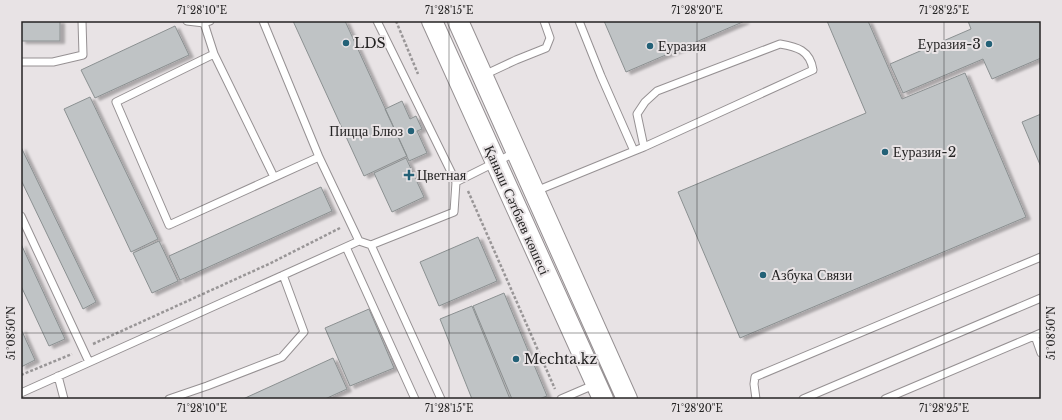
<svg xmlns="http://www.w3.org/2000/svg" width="1062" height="420" viewBox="0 0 1062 420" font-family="'Libre Baskerville',serif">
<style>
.building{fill:#bfc3c5;stroke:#8b9091;filter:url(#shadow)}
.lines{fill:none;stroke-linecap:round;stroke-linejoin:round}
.lane-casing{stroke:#969193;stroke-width:9}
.secondary-casing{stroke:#969193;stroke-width:22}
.path{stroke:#999697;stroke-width:2.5;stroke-dasharray:3 2;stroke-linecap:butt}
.lane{stroke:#fff;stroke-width:7}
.secondary{stroke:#fff;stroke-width:20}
.ticks{fill:none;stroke:#242323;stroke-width:1;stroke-opacity:0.45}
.poi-dot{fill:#236177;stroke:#e8e3e5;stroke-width:1.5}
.labels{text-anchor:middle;stroke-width:4;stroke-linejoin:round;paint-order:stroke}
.poi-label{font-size:14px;fill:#242323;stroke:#e8e3e5;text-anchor:start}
.street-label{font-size:14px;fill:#242323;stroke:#e8e3e5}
.neatline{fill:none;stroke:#242323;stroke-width:1.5}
.ticks-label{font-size:10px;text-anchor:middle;fill:#242323}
</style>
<defs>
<filter id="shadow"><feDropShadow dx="4.5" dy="2.5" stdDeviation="1" flood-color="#0004"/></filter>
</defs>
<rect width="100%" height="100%" fill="#e8e3e5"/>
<path class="building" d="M21 21H60V41H21Z
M293 21H345L407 156 364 176Z
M604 21H745L626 72Z
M827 21H868L902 99 965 73 1026 217 740 338 678 192 866 113Z
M968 21H1041V58L992 79 983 59 903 93 890 64 971 29Z
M175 26 189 55 95 98 81 70Z
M90 97 158 239 131 252 64 109Z
M402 101 410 119 416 116 422 129 417 131 427 153 409 161 385 109Z
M1041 114V167L1022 122Z
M21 147 96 302 83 309 21 180Z
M406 158 424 197 392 212 374 173Z
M321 187 332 211 180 280 169 256Z
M478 237 497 281 439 306 420 262Z
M159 241 178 281 152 293 133 253Z
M21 244 65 339 49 346 21 286Z
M504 293 547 396 539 399H512L473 306Z
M472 306 510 399H472L440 319Z
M369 309 394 368 350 386 325 328Z
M21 329 35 360 21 367Z
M333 358 347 389 325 399H243Z"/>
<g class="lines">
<defs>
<path id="lane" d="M187 21 204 23
M210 21 204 23 214 54 274 177
M263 21 319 157 359 241
M377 21 456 182
M579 21 601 76 634 151
M214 54 116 102 169 225 319 157
M21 62H53L83 55 82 21
M484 75 516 60 546 48 550 38 544 21
M536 191 634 151 644 147 813 70C810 50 797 47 780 44L657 91 645 102 637 114 644 147
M21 216 89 362
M371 245 441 399
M346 247 415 399
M1035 336 1041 353
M58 376 64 399
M21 393 359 241 371 245 454 212 456 182 516 152
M169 399 207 386 282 357 304 332 283 275
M561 399 596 384
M756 399 754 384 755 377 1041 257
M803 399 1041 298
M885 399 1041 333"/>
<path id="secondary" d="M432 21 603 399
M458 21 627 399"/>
</defs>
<use href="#lane" class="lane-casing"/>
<use href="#secondary" class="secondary-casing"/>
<path class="path" d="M396 21 418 74
M468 191 555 389
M93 344 271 263 340 228
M21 375 72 354"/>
<use href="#lane" class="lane"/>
<use href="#secondary" class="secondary"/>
</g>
<path class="ticks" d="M202 21V399M449 21V399M697 21V399M944 21V399M21 333H1041"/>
<g class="poi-dot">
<circle cx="346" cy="43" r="4"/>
<circle cx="989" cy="44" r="4"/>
<circle cx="650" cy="46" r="4"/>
<circle cx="411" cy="131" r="4"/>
<circle cx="885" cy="152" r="4"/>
<path d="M407 169h4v4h4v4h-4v4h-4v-4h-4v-4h4z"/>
<circle cx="763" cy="275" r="4"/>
<circle cx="516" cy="359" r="4"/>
</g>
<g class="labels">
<g class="poi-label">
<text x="354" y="48">LDS</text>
<text x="981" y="49" text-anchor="end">Еуразия-3</text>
<text x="658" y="51">Еуразия</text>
<text x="403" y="136" text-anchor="end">Пицца Блюз</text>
<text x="893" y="157">Еуразия-2</text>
<text x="417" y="180">Цветная</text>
<text x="771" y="280">Азбука Связи</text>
<text x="524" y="364">Mechta.kz</text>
</g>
<g class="street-label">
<text transform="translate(517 210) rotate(66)" y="5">Қаныш Сәтбаев көшесі</text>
</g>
</g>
<rect width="1062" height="420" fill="none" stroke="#e8e3e5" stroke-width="44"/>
<rect x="22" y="22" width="1018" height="376" class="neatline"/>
<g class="ticks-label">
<text x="202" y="14">71°28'10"E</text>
<text x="449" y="14">71°28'15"E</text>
<text x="697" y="14">71°28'20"E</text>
<text x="944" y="14">71°28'25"E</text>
<text transform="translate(11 333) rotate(-90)" y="4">51°08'50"N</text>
<text transform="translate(1051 333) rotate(-90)" y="4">51°08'50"N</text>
<text x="202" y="412">71°28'10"E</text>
<text x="449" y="412">71°28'15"E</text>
<text x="697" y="412">71°28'20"E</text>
<text x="944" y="412">71°28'25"E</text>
</g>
</svg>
